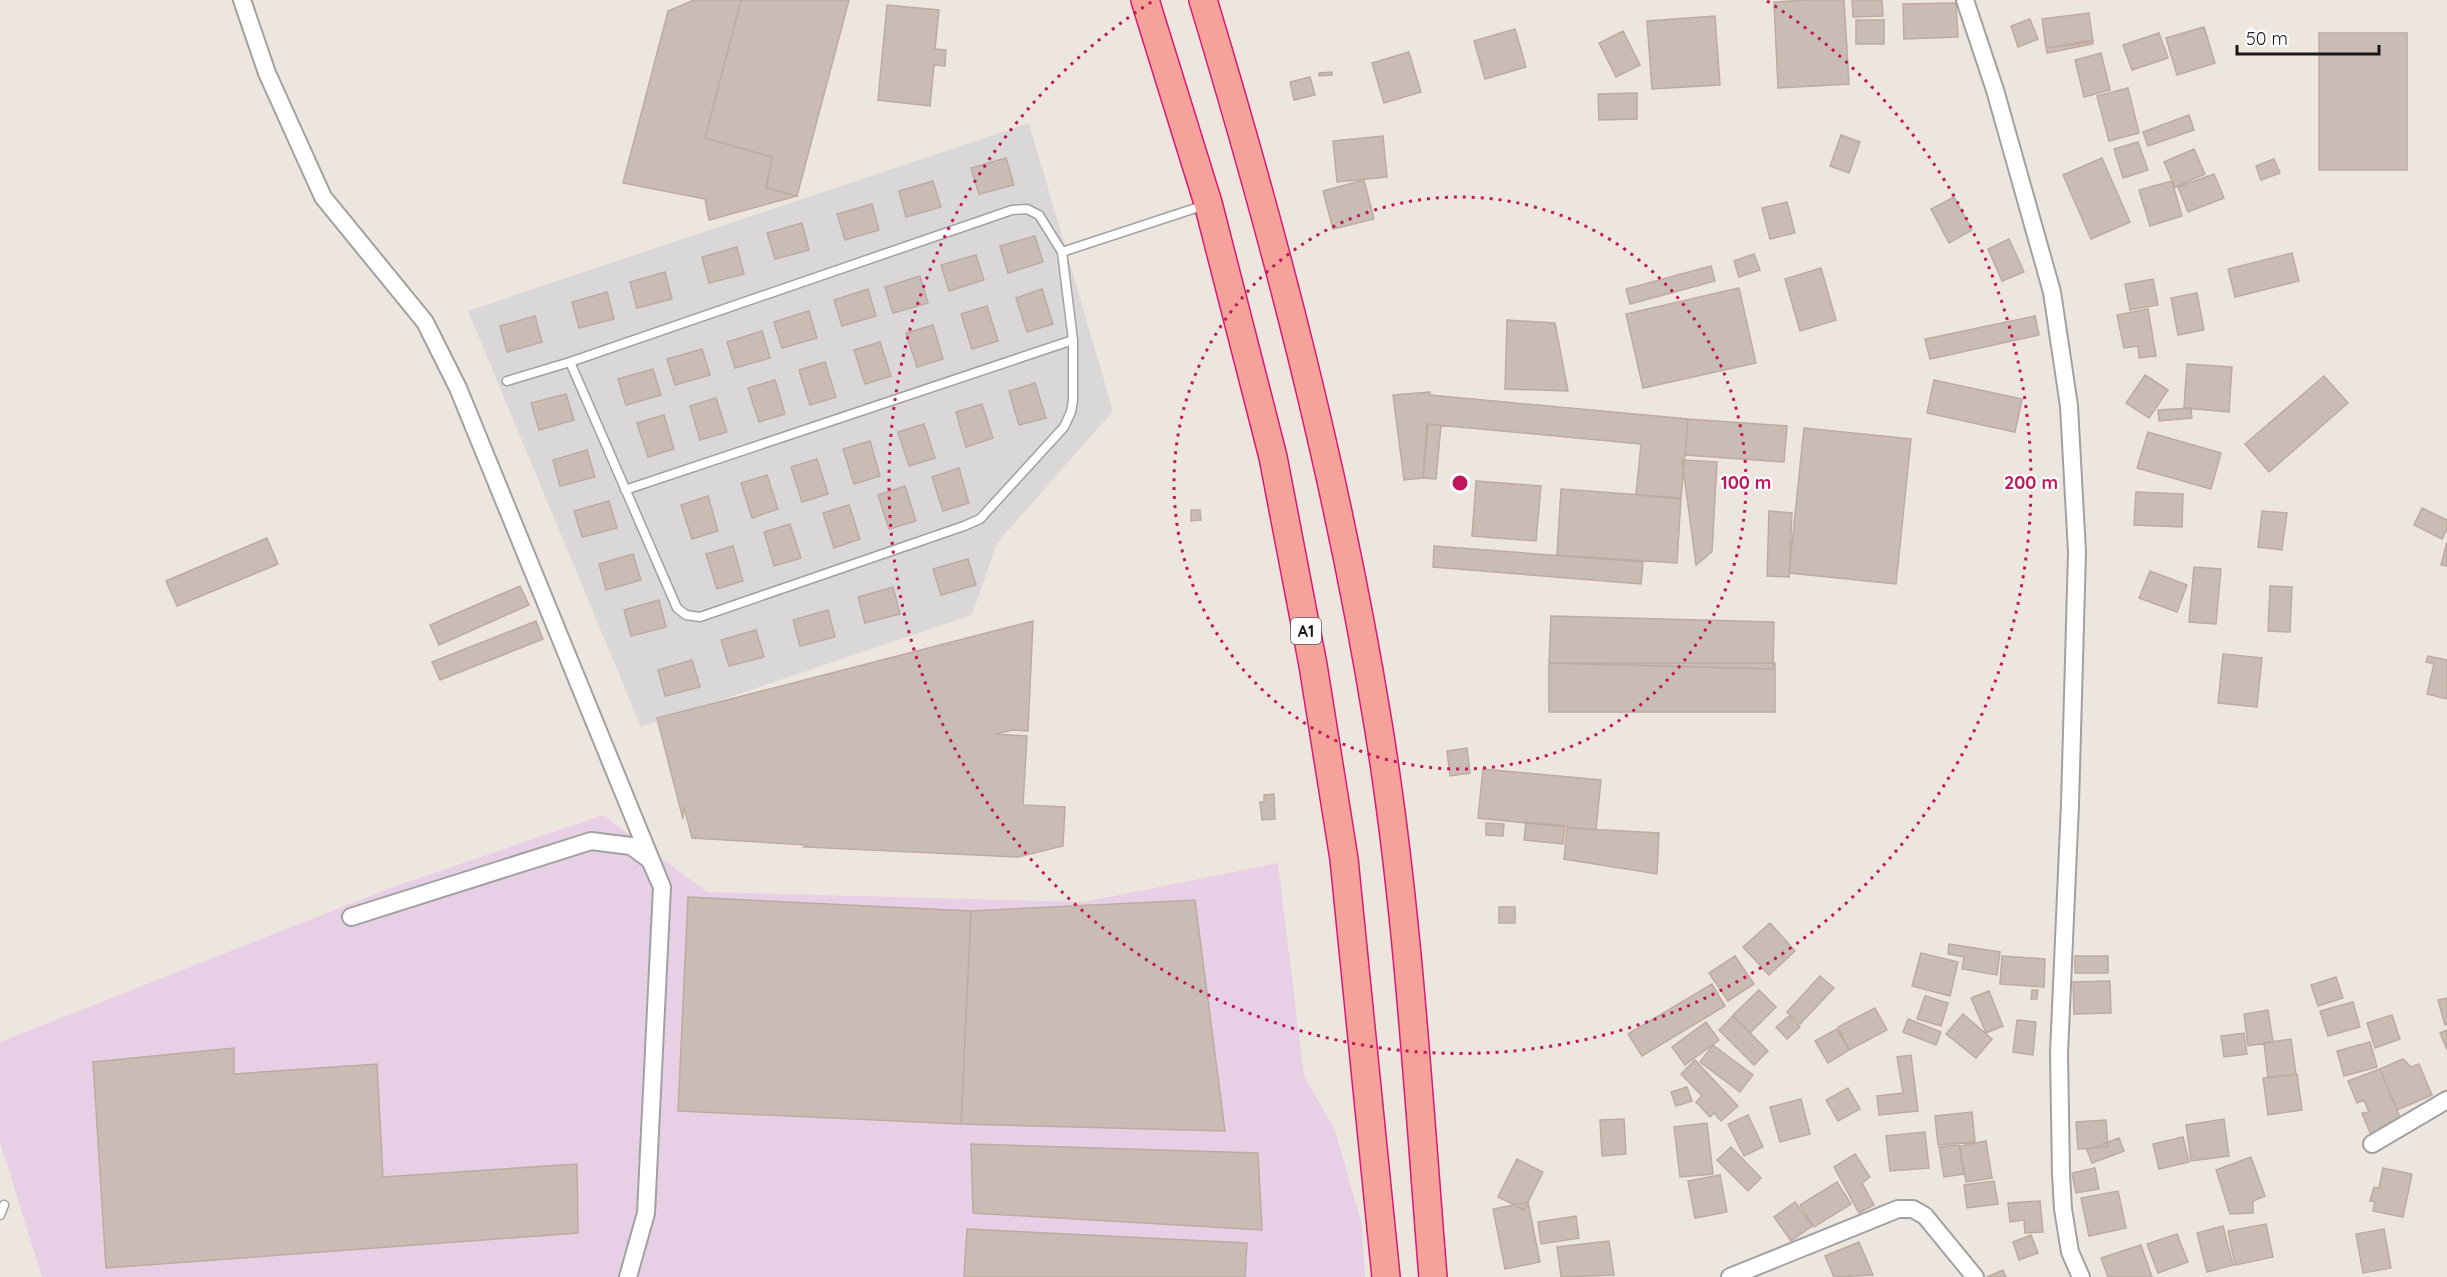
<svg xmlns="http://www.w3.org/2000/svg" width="2447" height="1277" viewBox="0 0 2447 1277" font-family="Quicksand,sans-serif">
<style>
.residential{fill:#d9d7d7}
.industrial{fill:#e7d0e5}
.building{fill:#c9bcb5;stroke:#bfaaa1;stroke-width:1.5}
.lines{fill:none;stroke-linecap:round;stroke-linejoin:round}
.service-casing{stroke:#a1a1a1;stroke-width:11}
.minor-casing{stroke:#a1a1a1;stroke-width:20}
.trunk-casing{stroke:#dc1a75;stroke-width:30}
.service{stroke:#fff;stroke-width:8}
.minor{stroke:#fff;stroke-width:16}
.trunk{stroke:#f4a29a;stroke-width:27}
.ring{fill:none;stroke:#c2185b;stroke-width:3;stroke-dasharray:3 6}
.labels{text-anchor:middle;stroke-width:4.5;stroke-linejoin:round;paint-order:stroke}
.shield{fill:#fff;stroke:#5f5f5f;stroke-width:1.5}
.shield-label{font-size:16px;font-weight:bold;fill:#1a1a1a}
.centre{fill:#c2185b;stroke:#fff;stroke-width:3}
.ring-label{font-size:18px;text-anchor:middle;font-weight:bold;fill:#c2185b;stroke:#fff;stroke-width:4.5;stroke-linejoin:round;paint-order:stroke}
</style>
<rect width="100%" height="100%" fill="#ede6df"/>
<path class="residential" d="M1029 123 1113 411 997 543 972 615 641 727 468 311Z"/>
<path class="industrial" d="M603 815 707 892 1084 902 1278 863 1304 1076 1335 1130 1362 1225 1365 1277H42L0 1142V1042L393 887Z"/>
<path class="building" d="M694 0H741L705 138 772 157 766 188 797 196 709 220 705 199 623 183 668 11Z
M741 0H849L797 196 766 188 772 157 705 138Z
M1808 0H1844L1849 84 1778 88 1774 2Z
M1852 0H1882L1883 16 1853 17Z
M1956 3 1958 37 1904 39 1903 4Z
M887 5 939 10 935 49 946 50 945 66 934 65 930 106 878 100Z
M2089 13 2093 42 2046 48 2042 19Z
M1715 16 1720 85 1652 89 1647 21Z
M2030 19 2038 39 2018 47 2011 26Z
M1856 20H1884V44H1856Z
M2204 27 2215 63 2177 75 2166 38Z
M1515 29 1526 67 1485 79 1474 41Z
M1623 31 1640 65 1616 77 1599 43Z
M2159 33 2168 58 2132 70 2123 45Z
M2319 33H2407V170H2319Z
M2093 40V44L2047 53 2046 48Z
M1409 52 1421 92 1384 103 1372 63Z
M2101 53 2110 90 2084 97 2075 60Z
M1332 72V75L1319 76V73Z
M1310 77 1315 95 1294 100 1290 82Z
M2128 88 2139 133 2109 141 2097 96Z
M1637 93V119L1599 120 1598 94Z
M2189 115 2194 130 2148 146 2143 132Z
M1841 135 1860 142 1849 173 1830 166Z
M1383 136 1387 177 1337 182 1333 141Z
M2138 142 2148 170 2123 178 2114 149Z
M2194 149 2205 174 2175 187 2164 162Z
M1006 158 1014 185 979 194 971 168Z
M2102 158 2130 222 2091 239 2063 175Z
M2274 159 2280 173 2261 180 2256 166Z
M2214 174 2224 198 2188 212 2178 187Z
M1364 180 1374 219 1333 229 1323 191Z
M933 181 941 207 906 217 899 191Z
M2172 181 2182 216 2150 226 2139 190Z
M1954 197 1972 230 1949 243 1931 209Z
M1787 202 1795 233 1770 239 1762 208Z
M872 204 879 230 845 240 837 214Z
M802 223 809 250 775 259 767 233Z
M1035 236 1043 262 1008 273 1000 246Z
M2009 239 2024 272 2002 281 1988 249Z
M737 247 744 274 709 283 702 257Z
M2292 253 2299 281 2235 297 2228 269Z
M1754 254 1760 270 1739 277 1734 261Z
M976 255 984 280 949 291 941 265Z
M1711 266 1715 281 1630 304 1626 289Z
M1821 268 1836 320 1800 331 1785 279Z
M665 272 672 299 637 308 630 282Z
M920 276 928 303 893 313 885 287Z
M2153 279 2158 305 2130 310 2125 284Z
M1739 288 1756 363 1643 388 1626 314Z
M868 289 876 316 842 326 834 300Z
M1042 289 1053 324 1027 332 1016 298Z
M607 292 614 319 579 328 572 302Z
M2197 293 2204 330 2178 335 2171 298Z
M987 306 998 341 972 349 961 314Z
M2148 309 2156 356 2139 358 2138 346 2124 348 2117 315Z
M809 311 817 338 782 348 774 322Z
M535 316 542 342 507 352 500 326Z
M2035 316 2039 335 1930 359 1925 339Z
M1507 320 1555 323 1568 391 1505 389Z
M933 325 943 359 917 367 906 333Z
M762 331 770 358 735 368 727 342Z
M880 342 891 376 865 384 854 350Z
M702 349 710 375 675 385 667 359Z
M825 362 836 397 810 405 799 370Z
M2187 364 2232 367 2229 412 2184 408Z
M653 369 661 395 626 405 618 379Z
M2145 375 2168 390 2149 418 2126 403Z
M2324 376 2348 403 2269 472 2245 444Z
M775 380 785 414 759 422 748 388Z
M1934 380 2022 399 2015 432 1927 413Z
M1035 383 1046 418 1019 425 1009 391Z
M1430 392V395L1688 419 1681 499 1636 495 1641 444 1427 424 1423 478 1404 480 1393 395Z
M566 394 574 420 539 430 531 403Z
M716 398 727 432 700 440 690 406Z
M982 404 993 438 966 447 956 412Z
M2191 408 2192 418 2159 421 2158 410Z
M664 415 674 449 648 457 637 423Z
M1688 419 1787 426 1784 462 1685 455Z
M924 424 935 458 909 466 898 432Z
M1428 424 1441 425 1436 479 1423 478Z
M1804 428 1911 439 1896 584 1789 573Z
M2148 432 2221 453 2211 489 2137 468Z
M870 441 880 476 854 484 843 449Z
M587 450 595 477 560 486 553 460Z
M817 459 828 494 802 502 791 467Z
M1682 460 1717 462 1712 552 1696 565Z
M959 468 969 503 943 511 932 477Z
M767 475 778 509 752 518 741 483Z
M1476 481 1541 486 1536 541 1472 536Z
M905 486 916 521 889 529 878 495Z
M1561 489 1681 498 1677 563 1557 555Z
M2136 492 2183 494 2182 527 2134 525Z
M708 496 718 531 692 539 681 505Z
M609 501 617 528 582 537 574 511Z
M849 505 860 539 834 548 823 513Z
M2422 508 2447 520V529L2442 539 2414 525Z
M1191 510H1200L1201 520 1191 521Z
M1769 511 1792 513 1789 577 1767 576Z
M2262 511 2287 513 2282 550 2258 547Z
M790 524 801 558 774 566 764 532Z
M267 538 278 564 177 606 166 581Z
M2447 542V566L2441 565Z
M733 546 743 581 717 589 706 554Z
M1434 546 1643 562 1641 584 1433 567Z
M633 554 641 580 606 590 599 564Z
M968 559 976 585 941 595 933 569Z
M2194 567 2221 569 2216 624 2189 622Z
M2150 571 2187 585 2177 612 2139 598Z
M520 586 529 605 439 645 430 625Z
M2270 586 2292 587 2290 632 2268 631Z
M893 587 900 614 865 623 858 597Z
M659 600 666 627 631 636 624 610Z
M828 610 835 637 800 646 793 620Z
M1551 616 1774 622 1773 669 1549 663Z
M536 621 543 639 440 680 432 662Z
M1033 621 1028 731 1013 730 996 734 1027 736 1023 805 1065 807 1063 846 1018 857 804 847 808 845 692 838 684 807 683 819 657 718Z
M756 630 764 657 729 666 721 640Z
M2223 654 2262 658 2257 707 2218 703Z
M2428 656 2447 660V699L2427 694 2434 664 2426 662Z
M692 660 700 687 665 696 658 670Z
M1549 663H1775V712H1549Z
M1467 748 1470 773 1450 776 1447 751Z
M1483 769 1601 780 1596 830 1478 818Z
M1274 794 1275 819 1262 820 1260 802H1264V795Z
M1526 822 1565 826 1563 844 1524 840Z
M1486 823 1504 824 1503 836 1486 835Z
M1567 828 1659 833 1657 874 1564 859Z
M688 897 971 911 961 1124 678 1111Z
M1195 900 1225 1131 961 1124 971 911Z
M1499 907H1515V923H1499Z
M1770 923 1795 951 1769 975 1743 947Z
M1949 944 2000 952 1997 975 1962 969 1964 957 1948 954Z
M1921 953 1958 962 1950 996 1912 986Z
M1735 956 1754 984 1728 1001 1709 973Z
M2002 956 2045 959 2044 987 2000 984Z
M2075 956H2108V973H2075Z
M1820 976 1834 988 1800 1024 1787 1012Z
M2336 977 2343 998 2318 1006 2311 985Z
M2110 981 2111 1013 2074 1014 2073 982Z
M1712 984 1725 1006 1642 1056 1628 1034Z
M1759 990 1776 1007 1750 1033 1733 1015Z
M2032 990H2038L2037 999H2031Z
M1989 991 2003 1026 1986 1033 1971 998Z
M1925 996 1948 1003 1941 1026 1917 1019Z
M2447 998V1024L2445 1025 2438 1000Z
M2353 1002 2360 1027 2328 1036 2320 1011Z
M1875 1008 1887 1030 1849 1050 1838 1027Z
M2268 1010 2273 1042 2248 1046 2244 1014Z
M1963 1014 1992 1039 1976 1058 1946 1034Z
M2392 1015 2400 1039 2375 1048 2367 1023Z
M1733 1016 1768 1051 1754 1065 1719 1030Z
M1789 1016 1800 1027 1787 1039 1776 1027Z
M1908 1019 1941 1032 1936 1045 1903 1032Z
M2017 1020 2036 1022 2033 1055 2013 1052Z
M1706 1022 1719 1040 1685 1065 1672 1047Z
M1837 1029 1849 1050 1828 1063 1815 1041Z
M2447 1030V1050L2440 1033Z
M2244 1033 2247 1054 2224 1057 2221 1036Z
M2291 1039 2296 1074 2268 1078 2264 1043Z
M2370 1042 2377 1067 2344 1076 2337 1051Z
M1713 1045 1753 1075 1740 1092 1700 1062Z
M234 1048V1074L377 1064 383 1177 577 1164 578 1233 106 1268 93 1062Z
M1911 1055 1918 1111 1879 1115 1877 1096 1903 1093 1897 1057Z
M2403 1059 2411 1067 2419 1064 2432 1095 2397 1110 2380 1069Z
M1695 1060 1738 1106 1721 1121 1714 1113 1710 1117 1696 1102 1702 1096 1681 1074Z
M2380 1069 2402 1122 2371 1135 2362 1113 2369 1112 2364 1100 2357 1103 2348 1081Z
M2297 1074 2302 1110 2268 1115 2263 1078Z
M1687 1087 1692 1101 1676 1106 1671 1092Z
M1848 1088 1860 1109 1838 1121 1826 1100Z
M1801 1099 1810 1134 1780 1142 1770 1107Z
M1972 1112 1975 1142 1938 1145 1935 1116Z
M1748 1115 1763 1147 1744 1156 1728 1124Z
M1624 1119 1626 1154 1602 1156 1600 1120Z
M2224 1119 2229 1156 2191 1161 2186 1125Z
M2106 1120 2108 1147 2078 1149 2076 1122Z
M1707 1123 1713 1174 1680 1177 1674 1127Z
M1925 1132 1929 1168 1890 1171 1886 1136Z
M2183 1137 2189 1162 2159 1169 2153 1144Z
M2119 1138 2124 1151 2092 1163 2087 1150Z
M1986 1141 1992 1178 1966 1182 1960 1146Z
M971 1144 1258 1153 1262 1230 973 1213Z
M1959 1145 1964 1174 1944 1177 1939 1147Z
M1731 1147 1761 1178 1748 1191 1717 1160Z
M1855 1154 1870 1177 1862 1183 1874 1205 1859 1213 1834 1167Z
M2251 1157 2265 1196 2253 1201V1213L2230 1214 2216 1170Z
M1517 1159 1543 1172 1524 1210 1498 1197Z
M2095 1168 2099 1189 2076 1193 2072 1173Z
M2383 1168 2412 1174 2403 1217 2373 1211 2375 1202 2370 1201 2374 1187 2379 1188Z
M1720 1175 1727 1212 1695 1218 1688 1181Z
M1994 1181 1998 1204 1967 1208 1964 1185Z
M1837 1182 1851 1204 1814 1227 1800 1205Z
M2118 1191 2126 1228 2089 1236 2081 1198Z
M2040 1201 2043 1232 2025 1233 2024 1220 2010 1222 2008 1203Z
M1528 1202 1540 1262 1505 1269 1493 1209Z
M1795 1202 1812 1226 1791 1241 1774 1217Z
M1576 1216 1579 1238 1541 1244 1538 1222Z
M2266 1224 2273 1257 2235 1265 2228 1231Z
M2223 1226 2233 1265 2207 1272 2197 1233Z
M967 1229 1247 1243 1245 1277H964Z
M2384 1229 2391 1268 2363 1273 2356 1234Z
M2177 1234 2188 1262 2158 1273 2147 1244Z
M2031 1235 2038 1253 2019 1260 2013 1242Z
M1609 1241 1614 1275 1561 1277 1557 1247Z
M1859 1242 1873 1275 1834 1277 1825 1256Z
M2141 1245 2152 1277H2108L2101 1258Z
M2003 1270 2006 1277H1987Z"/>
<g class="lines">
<defs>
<path id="service" d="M1062 252 1205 205
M507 381 570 362 1012 210 1027 209 1039 215 1062 252 1073 340V400L1071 412 1064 427 980 519 964 526 700 617 686 615 677 608 570 362
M625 490 1073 340
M0 1215 4 1205"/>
<path id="minor" d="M242 0 267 73 323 197 425 322 458 388 662 887
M1965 0 1995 90 2052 292 2069 406 2077 552 2070 804 2059 1053 2061 1174 2063 1209 2070 1252 2081 1277
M351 917 591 841 631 846 650 860 662 887 646 1213 628 1277
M2372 1144 2447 1100
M1730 1277 1898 1209H1913L1925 1216 1975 1277"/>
<path id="trunk" d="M1145 0 1208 203 1273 457 1313 665 1344 859 1386 1277
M1203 0C1275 238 1338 478 1378 724 1408 907 1418 1093 1433 1277"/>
</defs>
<use href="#service" class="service-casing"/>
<use href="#minor" class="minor-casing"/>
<use href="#trunk" class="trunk-casing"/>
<use href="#service" class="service"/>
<use href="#minor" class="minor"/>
<use href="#trunk" class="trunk"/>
</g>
<g class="ring">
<circle cx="1460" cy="483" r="286"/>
<path d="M1767 1A571 571 0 1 1 1153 1"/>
</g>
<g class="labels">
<rect class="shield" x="1291" y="618" width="30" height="26" rx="4.5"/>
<g class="shield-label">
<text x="1306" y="637">A1</text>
</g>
</g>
<circle cx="1460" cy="483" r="9" class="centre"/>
<g class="ring-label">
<text x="1746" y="489">100 m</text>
<text x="2031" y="489">200 m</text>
</g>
<path d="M2237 45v9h142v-9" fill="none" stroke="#1a1a1a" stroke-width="3"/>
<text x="2246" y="45" font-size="18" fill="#1a1a1a" stroke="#ffffff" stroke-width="4.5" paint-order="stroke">50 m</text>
</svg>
